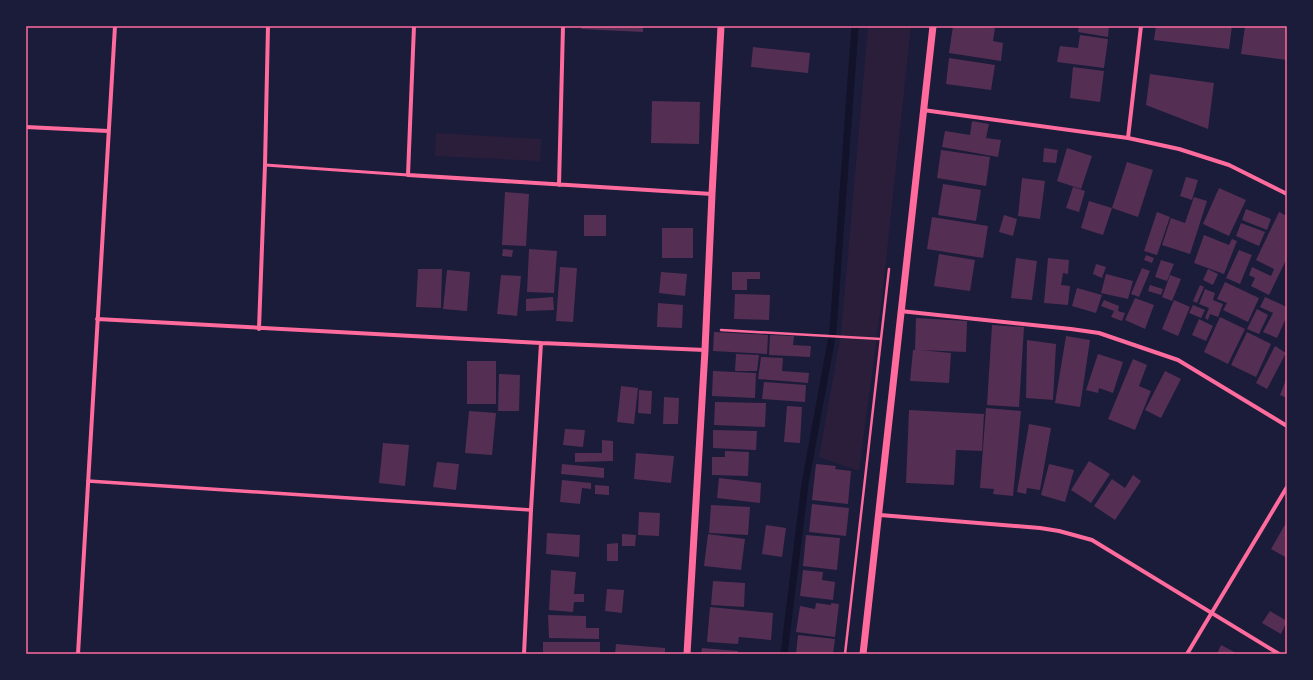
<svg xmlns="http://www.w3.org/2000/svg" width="1313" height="680" viewBox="0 0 1313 680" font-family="'Golos Text',sans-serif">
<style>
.green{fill:#2a1e3b}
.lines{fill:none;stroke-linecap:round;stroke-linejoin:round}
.stream{stroke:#12122b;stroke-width:7}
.building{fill:#542f53}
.path{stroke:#ff6b9d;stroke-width:2.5}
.service{stroke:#ff6b9d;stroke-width:3}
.pedestrian{stroke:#ff6b9d;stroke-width:3.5}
.minor{stroke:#ff6b9d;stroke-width:4}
.tertiary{stroke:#ff6b9d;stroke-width:7}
.neatline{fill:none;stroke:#ff6b9d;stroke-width:1.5}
</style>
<rect width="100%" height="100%" fill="#1b1b3a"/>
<path class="green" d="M868 26H911L882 299 859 471 819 457 841 333Z
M436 133 541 139 540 161 435 156Z"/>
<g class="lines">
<path class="stream" d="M784 654 805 484 833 331 855 26"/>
</g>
<path class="building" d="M582 26H643V32L581 29Z
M953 26H979L995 28 993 41 1003 43 1001 61 949 53Z
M1079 26H1109L1108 37 1078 32Z
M1156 26H1232L1229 49 1154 40Z
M1245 26H1268L1287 28V60L1241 54Z
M1080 35 1108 39 1104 68 1057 62 1060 46 1078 48Z
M753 47 810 53 808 73 751 67Z
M949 58 995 65 991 90 946 84Z
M1073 67 1104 71 1100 102 1070 98Z
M1150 74 1214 83 1208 129 1146 105Z
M652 101 700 102 699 144 651 143Z
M972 121 989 124 986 138 1001 140 998 157 942 147 945 131 970 135Z
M1044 148 1058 150 1056 163 1043 162Z
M1067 148 1092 156 1081 189 1057 181Z
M941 150 990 157 986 186 937 178Z
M1127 162 1153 170 1138 217 1112 208Z
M1186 177 1198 180 1192 200 1180 196Z
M1022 178 1045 181 1040 219 1018 216Z
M943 184 981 190 976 221 938 215Z
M1073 187 1085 191 1079 212 1066 208Z
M1219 188 1246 200 1229 236 1203 224Z
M505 192 529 194 526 246 502 245Z
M1194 197 1207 201 1190 254 1162 245 1171 218 1185 223Z
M1089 201 1112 208 1103 235 1081 228Z
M1246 209 1271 219 1267 230 1242 220Z
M1157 212 1170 217 1157 255 1144 251Z
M1279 212 1287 216V258L1269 295 1251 286 1255 278 1249 275 1252 267 1271 276 1274 269 1256 260Z
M584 215H606V236H584Z
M1004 215 1017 219 1013 236 999 232Z
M932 217 988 226 983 258 927 249Z
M1241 223 1265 232 1259 246 1236 236Z
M662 228H693V258H662Z
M1204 235 1229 245 1232 239 1237 241 1224 274 1194 263Z
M503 249 513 250 512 257 502 256Z
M529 249 557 251 554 293 527 292Z
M1239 250 1252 255 1240 284 1226 278Z
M939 254 975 260 970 291 934 286Z
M1146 255 1154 258 1152 263 1144 260Z
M1016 258 1037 261 1032 300 1011 298Z
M1048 258 1069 260 1068 274 1063 273 1061 285 1070 286 1068 305 1044 303Z
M1161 260 1174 264 1167 281 1155 277Z
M1096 264 1106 267 1102 278 1093 274Z
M560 267 577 268 573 322 556 321Z
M1142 268 1150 271 1139 297 1131 294Z
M418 269H442L441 308 416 307Z
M1208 269 1218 274 1213 285 1203 280Z
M447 270 470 272 467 311 443 309Z
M661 272 687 274 685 296 659 293Z
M732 272H760V279H747V290H732Z
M1106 274 1133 281 1128 299 1101 293Z
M501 275 521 276 517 316 497 314Z
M1170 275 1181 279 1172 301 1162 297Z
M1225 282 1259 298 1248 322 1223 310 1227 303 1217 299Z
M1150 285 1163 289 1161 295 1148 291Z
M1200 285 1204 287 1197 303 1193 301Z
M1077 288 1102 295 1096 313 1072 306Z
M1205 289 1215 293 1213 300 1223 304 1218 317 1210 314 1208 320 1205 318 1209 308 1199 304Z
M735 294 770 295 769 320 734 319Z
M553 297 554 310 526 311V299Z
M1265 297 1287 307V316L1277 338 1263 332 1273 313 1260 307Z
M1135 298 1154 305 1145 329 1125 320Z
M1104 300 1119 306 1118 311 1125 313 1122 321 1111 317 1114 311 1101 306Z
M1174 300 1190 307 1178 336 1162 329Z
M658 303 683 305 682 328 657 327Z
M1193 305 1205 310 1201 318 1189 313Z
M1257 309 1268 315 1259 334 1247 329Z
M1220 317 1245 329 1228 364 1204 352Z
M916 318 967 321 966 352 920 350 951 353 949 383 910 381 913 350H915Z
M1199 319 1213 326 1206 341 1192 335Z
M992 325 1024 327 1019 407 987 405Z
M714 332 768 335 767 354 713 351Z
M1247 332 1271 344 1256 377 1231 365Z
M770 335 794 336 793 345 811 346 810 357 769 355Z
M1066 336 1090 340 1080 407 1055 403Z
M1027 340 1056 344 1053 400 1026 398Z
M1275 346 1286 353 1267 389 1256 383Z
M736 354 759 355 757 371H735Z
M1098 354 1123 362 1113 393 1099 388 1098 393 1086 390Z
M761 357 783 358 782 371 809 373 808 383 758 379Z
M1133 359 1147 365 1139 386 1151 391 1135 430 1108 419Z
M467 361H496V404H467Z
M713 371 756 373 755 398 712 396Z
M1165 371 1181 379 1161 418 1145 410Z
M499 374 520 375 519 411H498Z
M1287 377V398L1280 395Z
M764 382 806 385 805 402 762 399Z
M621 386 638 388 634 424 617 422Z
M639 390 652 391 651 414 638 413Z
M664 397 679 398 678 424H663Z
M715 402 766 403 765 427 714 425Z
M787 406 802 407 800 443 784 442Z
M986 408 1021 411 1013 496 993 494 994 489 980 488Z
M909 410 984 414 982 451 956 450 954 485 906 483Z
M469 411 496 413 492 455 465 453Z
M1029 424 1051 428 1040 490 1027 488 1026 494 1017 492Z
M565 429 585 430 583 447 563 445Z
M713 430 757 431 756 450 713 448Z
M602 440 613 441V461L575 462V453H602Z
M383 443 409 445 405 486 379 483Z
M725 451 749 452 748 476 712 475V457H725Z
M636 453 674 456 671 483 634 479Z
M1089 461 1110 474 1091 503 1071 490Z
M437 462 459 464 456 490 433 487Z
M562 464 604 468V478L561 474Z
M816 464 836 466 835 469 851 471 848 504 812 500Z
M1049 464 1074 470 1065 502 1041 495Z
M1133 475 1141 481 1115 520 1094 506 1112 479 1125 488Z
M719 478 761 483 760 503 717 498Z
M562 480 591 483V489L582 488 580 504 560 502Z
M595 485 609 486V495L595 494Z
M812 504 849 508 846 536 809 532Z
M711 505 750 507 748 535 709 533Z
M639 512 660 513 659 536 638 535Z
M1287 521V558L1271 549Z
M766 525 786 528 782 557 762 554Z
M547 533 580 535 579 557 546 554Z
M622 534 636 535 635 546H622Z
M708 534 745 539 741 570 704 566Z
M806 535 840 538 837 570 803 566Z
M618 543V561H607V544Z
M551 570 576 572 574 594H584V602H574L573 612 549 610Z
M803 570 823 572 822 580 835 582 833 600 800 596Z
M713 581 745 583 744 607 711 605Z
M607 589 624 590 622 613 605 611Z
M816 603 831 605V603L839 604 835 637 796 632 800 606 815 609Z
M710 607 773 613 771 640 739 637 738 644 707 642Z
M1270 611 1287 621 1281 634 1262 623Z
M548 615 586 616V628H599V639L549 638Z
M798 635 835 639 833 654H796Z
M543 642H600V654H543Z
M616 644 665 648V654H615Z
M1221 645 1238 654H1217Z
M702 648 738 651V654H701Z"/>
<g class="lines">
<path class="path" d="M721 330 881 339
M845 654 889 269"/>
<path class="service" d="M265 165 408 175"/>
<path class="pedestrian" d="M88 481 531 510"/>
<path class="minor" d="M414 26 408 175 712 194
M923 110 1128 138 1179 149 1229 165 1287 194
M26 127 108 131
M1128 138 1141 26
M559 185 563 26
M900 311 1071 329 1099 333 1178 360 1287 426
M97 319 541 343 705 350
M259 329 265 165 268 26
M880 515 1040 528 1059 531 1092 540 1279 654
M78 654 115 26
M524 654 531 510 541 343
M1187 654 1287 487"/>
<path class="tertiary" d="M687 654 705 350 712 194 721 26
M863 654C888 445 908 235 933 26"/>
</g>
<rect width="1313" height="680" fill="none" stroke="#1b1b3a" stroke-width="54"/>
<rect x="27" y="27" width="1259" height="626" class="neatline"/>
</svg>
